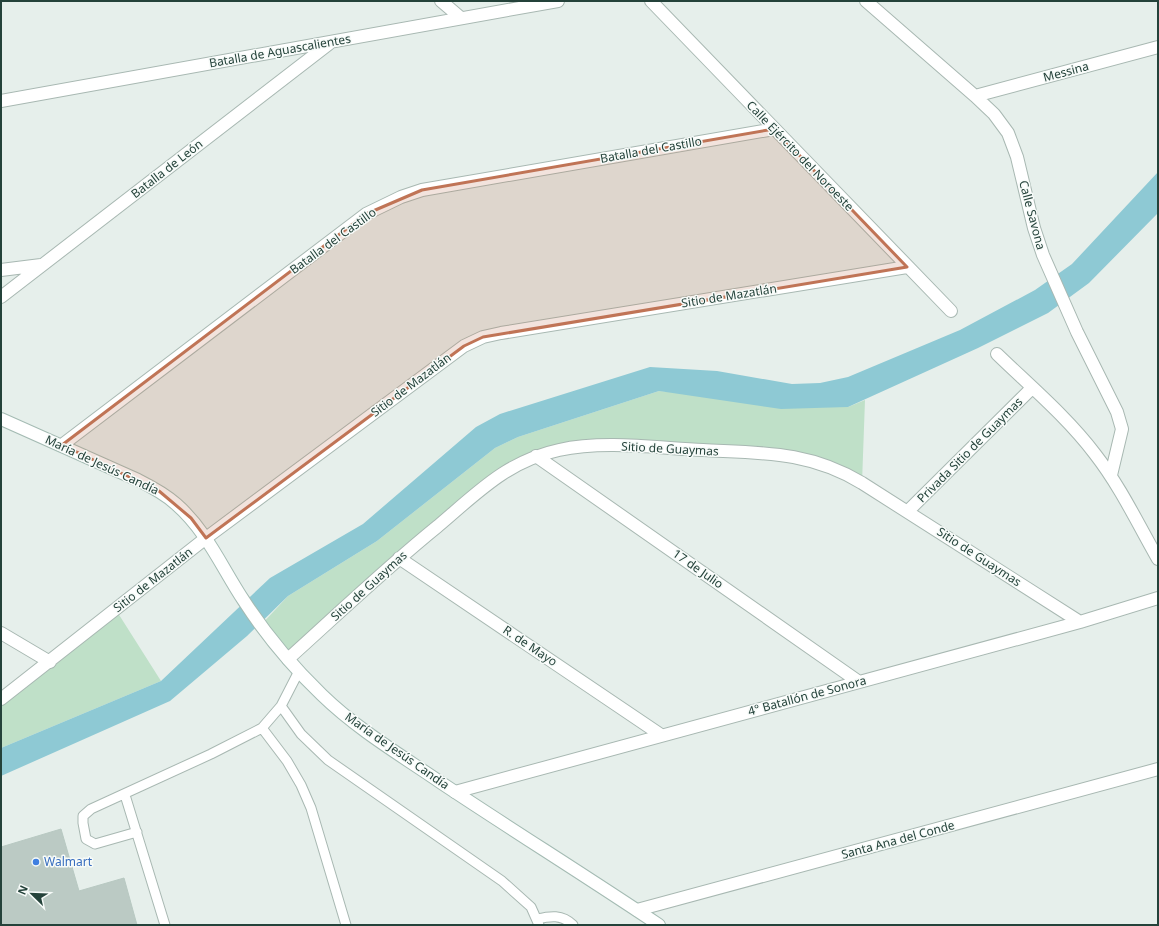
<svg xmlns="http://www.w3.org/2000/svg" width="1159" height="926" viewBox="0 0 1159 926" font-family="'Noto Sans',sans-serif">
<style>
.green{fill:#bfe0c8}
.water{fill:#8ec9d4}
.building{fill:#bbcac4;stroke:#b8c9c2}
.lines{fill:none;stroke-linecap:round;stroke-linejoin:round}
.lane-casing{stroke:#a8b8b2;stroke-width:11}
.street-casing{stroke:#a8b8b2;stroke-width:14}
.secondary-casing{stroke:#a4bbb3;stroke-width:14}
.lane{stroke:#fff;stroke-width:9}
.street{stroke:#fff;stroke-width:12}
.secondary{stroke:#fff;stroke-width:12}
.marked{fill:#c07456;fill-opacity:0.2;stroke:#c07456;stroke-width:3;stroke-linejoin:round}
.shop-dot{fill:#3f7fe0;stroke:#f7fbf9;stroke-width:1.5}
.labels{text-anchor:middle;stroke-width:3;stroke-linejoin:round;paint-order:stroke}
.street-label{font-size:12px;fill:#24423a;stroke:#f7fbf9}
.shop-label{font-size:12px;fill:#366cbe;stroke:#f7fbf9;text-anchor:start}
</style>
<rect width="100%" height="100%" fill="#e6efeb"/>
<path class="green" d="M659 391 848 407 865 400 862 483 795 456 582 446 520 463 288 659 261 625 288 596 377 541 495 448 518 437Z
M116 610 161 681 1 748V699Z"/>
<path class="water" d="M1158 172V213L1089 283 1048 313 978 348 848 407 781 409 659 391 518 437 495 448 377 541 288 596 247 636 170 701 1 776V748L161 681 270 578 363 524 476 427 500 414 650 367 717 371 792 384 820 383 848 377 960 330 1035 290 1072 264Z"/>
<path class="building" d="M61 829 79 891 124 878 137 925H1V847Z"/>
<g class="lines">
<defs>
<path id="lane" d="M281 706 301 734 328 760 502 881 531 907 539 925
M262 728 287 761 301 785 311 808 346 925
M125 795 165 925
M137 832 95 844 86 839 83 823V816L91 809 211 754 262 728 281 706 299 671
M537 919C550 916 562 914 573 925"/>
<path id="street" d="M441 1 461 18
M651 1 951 311
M866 1 975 96 994 114 1008 133 1017 157 1034 228 1043 255 1077 332 1117 412 1122 429 1111 475
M975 96 1158 47
M1 101 558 1
M1 270 41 265
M1 297 330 43
M997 354C1030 386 1067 417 1095 454 1120 486 1138 524 1158 559
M62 445 366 214 401 197 422 190 774 129
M536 456 859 682
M908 511 1032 388
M399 558 661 735
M1 633 50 662
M288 659C338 614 386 568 438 526 477 493 507 461 559 450 604 440 658 448 703 450 762 453 809 451 862 483L1080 622
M1 699 206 538 464 346 483 337 501 333 907 267
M455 792 1080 622 1158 598
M637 910 1158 769"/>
<path id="secondary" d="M1 419 138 480C152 487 165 494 176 504 207 531 222 568 244 601 266 635 293 667 322 695 357 729 399 754 440 782 512 830 586 876 659 925"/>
</defs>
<use href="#lane" class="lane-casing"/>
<use href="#street" class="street-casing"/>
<use href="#secondary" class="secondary-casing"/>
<use href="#lane" class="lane"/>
<use href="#street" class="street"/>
<use href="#secondary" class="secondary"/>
</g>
<path class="marked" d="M774 129 907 267 483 337 464 346 206 538 191 518 159 491 62 445 366 214 422 190Z"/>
<circle class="shop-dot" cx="36" cy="862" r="4"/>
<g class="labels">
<g class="street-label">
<text transform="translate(280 51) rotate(-10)" y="4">Batalla de Aguascalientes</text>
<text transform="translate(1066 72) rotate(-15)" y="4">Messina</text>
<text transform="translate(651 150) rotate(-10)" y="4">Batalla del Castillo</text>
<text transform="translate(800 156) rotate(46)" y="4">Calle Ejército del Noroeste</text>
<text transform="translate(167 169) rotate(-38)" y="4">Batalla de León</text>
<text transform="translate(1032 215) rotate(75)" y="4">Calle Savona</text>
<text transform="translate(333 241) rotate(-36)" y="4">Batalla del Castillo</text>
<text transform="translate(729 296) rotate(-9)" y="4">Sitio de Mazatlán</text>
<text transform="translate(411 385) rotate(-37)" y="4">Sitio de Mazatlán</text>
<text transform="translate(670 449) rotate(3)" y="4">Sitio de Guaymas</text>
<text transform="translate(970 450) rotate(-45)" y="4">Privada Sitio de Guaymas</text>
<text transform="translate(102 465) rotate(25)" y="4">María de Jesús Candía</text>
<text transform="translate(979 557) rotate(33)" y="4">Sitio de Guaymas</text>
<text transform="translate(698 569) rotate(35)" y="4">17 de Julio</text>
<text transform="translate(153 580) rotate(-38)" y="4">Sitio de Mazatlán</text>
<text transform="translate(369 586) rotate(-42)" y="4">Sitio de Guaymas</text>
<text transform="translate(530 646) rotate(34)" y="4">R. de Mayo</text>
<text transform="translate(807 696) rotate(-15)" y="4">4° Batallón de Sonora</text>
<text transform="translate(397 751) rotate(35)" y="4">María de Jesús Candía</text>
<text transform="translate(898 840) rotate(-15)" y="4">Santa Ana del Conde</text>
</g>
<g class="shop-label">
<text x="44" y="866">Walmart</text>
</g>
</g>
<rect width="1159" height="926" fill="none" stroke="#24423a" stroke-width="4"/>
<g transform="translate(32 894) rotate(293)" stroke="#f7fbf9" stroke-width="3" paint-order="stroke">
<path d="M0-3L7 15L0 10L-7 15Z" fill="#24423a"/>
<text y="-6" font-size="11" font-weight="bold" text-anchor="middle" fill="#24423a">N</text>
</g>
</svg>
